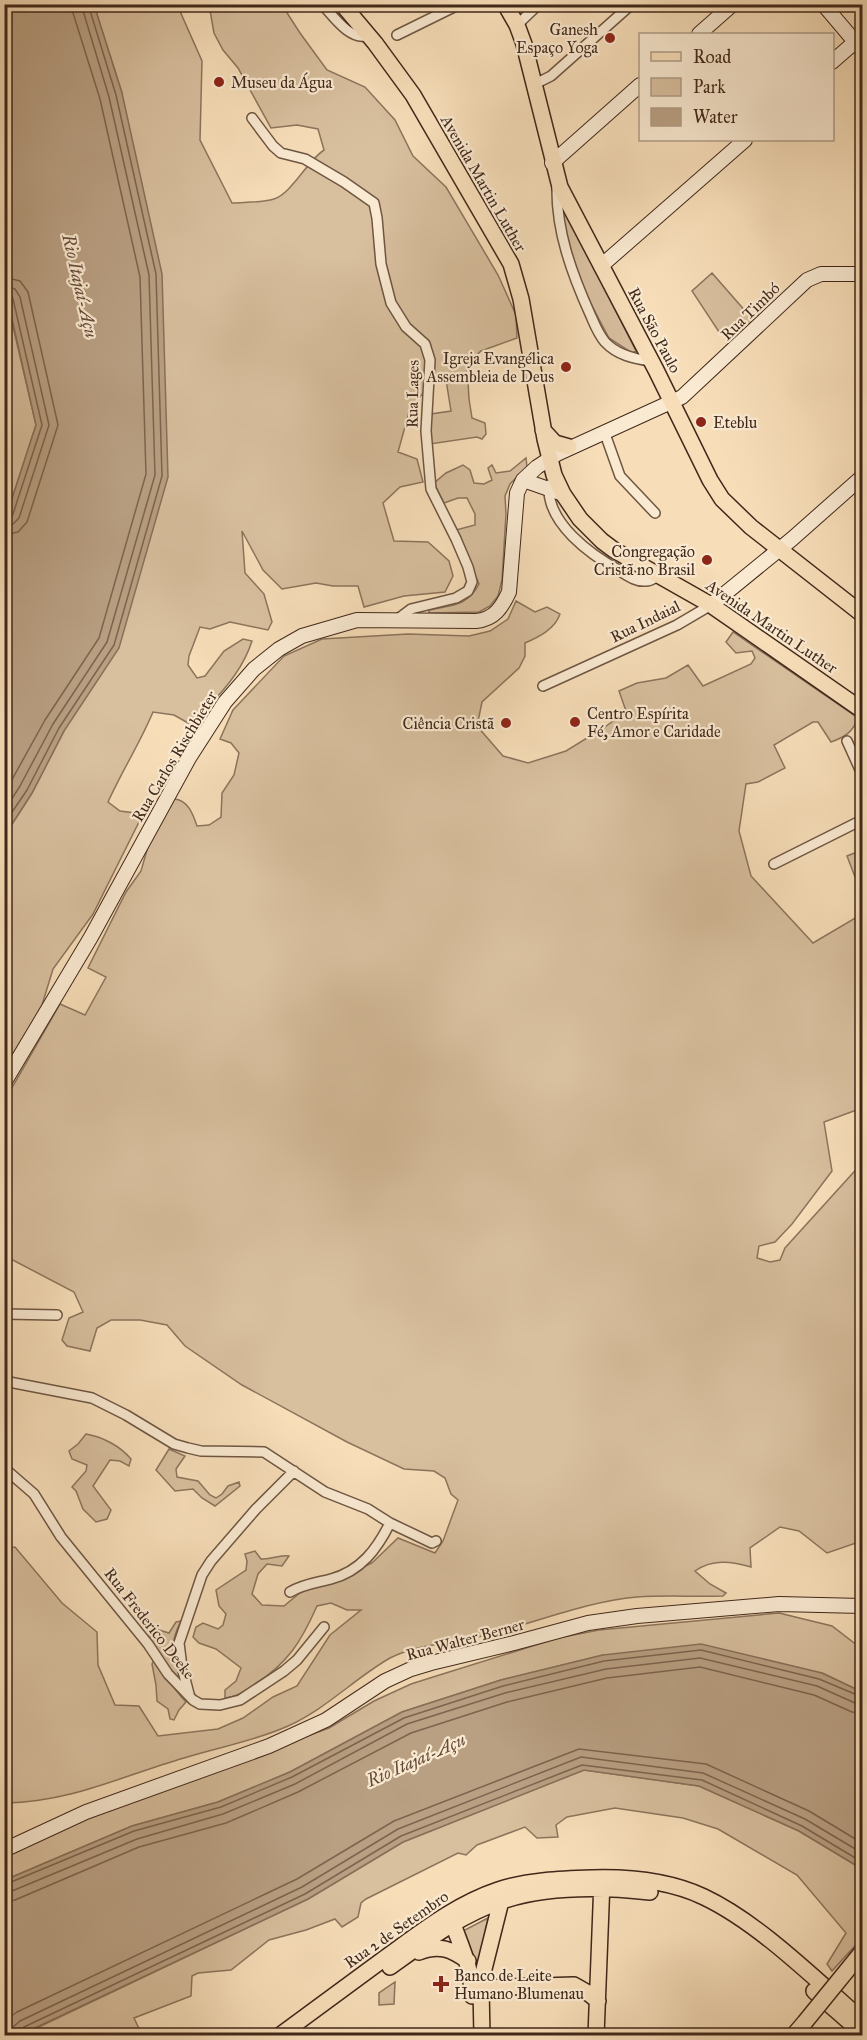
<svg xmlns="http://www.w3.org/2000/svg" width="867" height="2040" viewBox="0 0 867 2040" font-family="'IM FELL Great Primer',serif">
<style>
.green{fill:#d8bf9e;stroke:#8c745c;stroke-width:1.5}
.water{fill:#b9a083;stroke:#897059;stroke-width:1.5}
.lines{fill:none;stroke-linecap:round;stroke-linejoin:round}
.shore{stroke:#7d644e;stroke-width:1.5}
.street-casing{stroke:#6e5642;stroke-width:12}
.secondary-casing{stroke:#41281a;stroke-width:16}
.primary-casing{stroke:#41281a;stroke-width:18}
.street{stroke:#faead2;stroke-width:9}
.secondary{stroke:#faead2;stroke-width:14}
.primary{stroke:#f7deb9;stroke-width:15}
.primary-bridge-casing{stroke:#41281a;stroke-width:18;stroke-linecap:butt}
.primary-bridge{stroke:#f7deb9;stroke-width:15}
.poi-dot{fill:#8f2418;stroke:#faead2;stroke-width:2}
.labels{text-anchor:middle;stroke-width:4.5;stroke-linejoin:round;paint-order:stroke}
.poi-label{font-size:16px;fill:#41281a;stroke:#faead2;text-anchor:end}
.street-label{font-size:16px;fill:#41281a;stroke:#faead2}
.water-label{font-size:18px;font-style:italic;fill:#654c3a;stroke:#faead2}
</style>
<rect width="100%" height="100%" fill="#f7deb9"/>
<filter id="stains"><feTurbulence type="fractalNoise" baseFrequency=".00333" numOctaves="4"/><feColorMatrix values="0 0 0 0 .2 0 0 0 0 .09 0 0 0 0 .02 0 0 0 .5 -.17"/></filter>
<radialGradient id="worn" r=".72"><stop offset=".6" stop-color="#630" stop-opacity="0"/><stop offset="1" stop-color="#630" stop-opacity=".3"/></radialGradient>
<path class="green" d="M94 5H179V9L202 61 200 140 232 203C245 202 261 203 274 199 292 193 307 161 324 150L318 129 297 125 271 128 238 68 223 50 214 33 209 5H282L300 33 327 70 365 87 395 120 413 156 446 187 498 275 516 315 517 338 481 351 467 364 469 399 472 418 485 423 486 434 482 439 477 437 430 444 429 431 431 414 451 411 446 380 434 378 409 412 398 452 417 459 423 482 400 487 383 503 394 541 428 542 449 561 453 576 445 592 404 596 364 607 358 586H333L316 583 282 589 263 570 242 531 245 573 264 594 272 622 268 630 230 622 210 629 200 627 189 656 188 665 197 678 205 676 224 651 243 639 252 641C244 666 225 690 206 708L209 714 197 728 174 715 153 712C140 743 122 771 108 802L120 811 135 813 139 822 93 914 53 969 42 1005 22 1042 5 1067V835L32 793 64 731 122 93Z
M562 205 636 351 632 353 609 338 582 287 567 244Z
M712 273 754 321 733 340 719 332 692 291Z
M4 288 36 425 5 520V465L10 426 4 414Z
M526 458 527 467 510 484 505 496 506 514 502 580 498 596 490 606 479 612 429 613V610C452 605 467 607 479 584L456 530 475 525V514L467 498H458L444 503 434 483 446 473 463 465 470 470 474 483 484 484 492 480 488 468 492 465 496 473 510 471Z
M516 601 535 612 547 607 560 614C555 629 539 637 525 643V656L519 668 482 702 477 726 503 756 528 763 566 751 605 727 626 711 619 691 637 683 666 678 688 665 703 686 751 664 755 658 752 651 736 653 726 642 733 632 858 718C853 732 845 737 831 742L818 722H813L774 745 785 768 758 782 746 784 739 831 751 876 813 943 862 914V1108L824 1122 832 1171 792 1224 775 1242 759 1246 757 1258 770 1262 780 1260 785 1248 862 1163V1541L827 1553 799 1531 780 1527 750 1548 751 1567C731 1561 712 1559 695 1571L710 1584 726 1593 723 1596C694 1597 665 1595 637 1597 582 1602 531 1625 478 1637 449 1644 417 1644 390 1658 355 1678 326 1709 288 1726 255 1741 219 1747 184 1758 122 1776 71 1802 5 1803V1549L15 1547 62 1603 97 1632 98 1665 115 1705 139 1706 158 1736 218 1729 243 1718 273 1697 297 1686 330 1635 361 1610H347L331 1603 317 1606C301 1642 288 1663 254 1685 244 1691 237 1697 225 1698V1690L236 1681 241 1668 216 1649 199 1643 193 1637 196 1627 203 1623 218 1629 223 1625 226 1614 219 1606 216 1590 246 1570 247 1561 245 1554 255 1551 261 1559C272 1560 279 1554 289 1556L282 1566 267 1564 258 1574 252 1594 262 1605 284 1606 308 1586 337 1580 372 1563 398 1538 435 1553 443 1541 458 1500 451 1494 445 1478 434 1471 404 1469 347 1442 242 1385 185 1346 167 1325 140 1320H111L97 1328 90 1351 67 1346 62 1340 69 1318 83 1312 74 1292 5 1256V1100L60 1004 85 1015 106 977 88 968 126 892 141 871 149 843 174 799C188 800 193 814 197 826L209 825 221 817 222 793 234 775 239 753 231 743 220 739 233 710 284 656 322 639 408 634 469 636 490 631 508 619Z
M862 850V873L855 877 847 856Z
M86 1434C103 1437 120 1446 131 1459L129 1466 120 1461 110 1460 93 1486 111 1510 107 1519 96 1522 83 1509 76 1491 72 1487 86 1471 87 1465 72 1459 69 1451 78 1444Z
M169 1449 185 1456 176 1469 177 1477 198 1481 210 1495 216 1498 222 1494 228 1486 239 1482 240 1486 215 1506 202 1498 193 1489 175 1491 156 1470Z
M779 1613 832 1626 862 1649V1692L822 1673 603 1655 501 1680 402 1712 290 1772 218 1802 132 1826 5 1880V1857L91 1815 329 1728 374 1701 411 1684 433 1677 558 1638 599 1630Z
M181 1621C170 1642 170 1655 182 1677L180 1679C167 1672 154 1649 149 1635L156 1629 169 1633 176 1622Z
M154 1660C166 1674 173 1689 186 1702L179 1710 174 1720 170 1719 168 1709 157 1701 156 1685 152 1664Z
M584 1770 699 1786 799 1831 862 1869V1938L832 1971 827 1964 846 1933 797 1875 718 1829 683 1818 615 1808 567 1817 556 1825 558 1837 537 1838 525 1827 477 1845 466 1855 458 1853 366 1899 361 1903 358 1917 342 1927 335 1919 306 1930 269 1940 231 1970 198 1973 192 1976 191 1996 134 2018 142 2035 20 2036 308 1899 403 1842Z
M488 1918 477 1972 473 1954 461 1932Z
M395 1982 394 2004 379 2005V1993Z"/>
<path class="water" d="M5 4 94 5 122 93 162 274 168 477 119 648 64 731 32 793 5 835V520L36 425 5 288Z
M701 1644 822 1673 862 1692V1869L799 1831 699 1786 584 1770 403 1842 308 1899 20 2035H5V1880L132 1826 218 1802 290 1772 402 1712 501 1680 603 1655Z"/>
<g class="lines">
<path class="shore" d="M4 277 20 281 28 292 58 425 27 522 18 532 4 535
M4 286 15 289 20 297 49 425 19 518 13 524 4 526
M4 293 10 294 13 299 42 425 13 514 10 518H4
M4 794 45 720 99 638 146 474 140 277 100 99 73 13 72 4
M4 811 20 786 53 724 107 642 155 475 149 275 109 97 81 4
M4 824 27 790 59 728 114 645 162 476 156 274 116 95 88 4
M4 1885 134 1831 221 1807 292 1777 404 1718 503 1686 604 1661 701 1650 819 1679 862 1697
M4 1893 12 1891 137 1839 223 1814 295 1784 407 1724 505 1693 606 1669 700 1658 817 1686 855 1703 862 1704
M4 1902 15 1900 139 1847 226 1823 298 1792 411 1733 507 1702 607 1678 700 1667 814 1695 852 1712 862 1713
M4 2025 10 2017 17 2012 297 1879 394 1821 579 1749 706 1764 809 1811 862 1843
M12 2036 13 2027 20 2021 302 1887 398 1829 581 1757 703 1773 805 1819 862 1853
M19 2036 20 2031 24 2027 305 1894 401 1836 582 1765 702 1780 802 1826 862 1862"/>
<defs>
<path id="street" d="M322 4C333 16 351 42 368 35
M517 25 539 4
M397 35 460 4
M535 84 551 76 632 4
M252 118 273 146 281 153 305 159 344 182 374 203 377 218 381 264 391 303 406 327 425 344 430 360 426 431 431 489 456 539 468 567 472 582 468 591 456 598 411 609 395 621
M557 186C556 231 572 274 590 314 594 323 598 334 605 342 617 355 634 359 651 361
M604 431 620 476 655 513
M549 485C546 523 591 555 620 571 628 576 636 582 646 581 651 581 654 578 658 576
M543 686 677 625 711 605
M847 741 862 774
M774 864 862 820
M4 1314 57 1315
M4 1381 92 1398 126 1415 174 1444 188 1448 201 1451 264 1452 325 1492 368 1509 390 1523 432 1543 436 1541
M4 1468 34 1494 61 1537 148 1644 168 1674 193 1700 200 1704 220 1705 240 1700 284 1671 297 1660 324 1627
M290 1592C304 1584 316 1583 331 1579 361 1571 377 1549 390 1523
M189 1694 182 1667 179 1643 202 1575 211 1561 256 1509 294 1471"/>
<path id="secondary" d="M823 4 862 50
M699 34 733 4
M832 62 855 42
M552 163 640 85
M601 266 745 140
M523 480 563 494
M711 605 792 539 862 477
M4 1083 91 937 189 758 225 702 254 669 279 649 302 636 357 620 476 621C495 619 502 607 509 592L517 493 523 480 537 467 557 454 682 397 807 280 821 274H862
M4 1850 86 1812 269 1746 326 1720 385 1681 411 1669 431 1663 514 1643 588 1623 637 1616 779 1604 862 1606"/>
<path id="primary" d="M342 4 375 43 413 95 511 264 521 299 545 439 554 475 563 494 580 519 602 541 614 550 711 605 862 710
M505 4 517 25 524 44 560 187 656 370 710 480 722 499 751 527 862 614
M543 430 555 443 569 447
M453 1924C462 1949 472 1969 472 1996
M419 1952C439 1944 451 1949 468 1961
M390 1967C425 1942 461 1914 502 1901 546 1886 604 1887 650 1892
M472 1988 574 1985 588 1993 598 2001
M814 1991 862 2033
M279 2036C314 2010 350 1984 385 1958 421 1932 456 1904 498 1890 528 1880 562 1879 593 1878 630 1877 670 1881 704 1897 759 1923 816 1980 862 2020
M482 2036 481 1988 484 1969 501 1901
M596 2036 602 1881
M793 2036 805 2022"/>
</defs>
<use href="#street" class="street-casing"/>
<use href="#secondary" class="secondary-casing"/>
<use href="#primary" class="primary-casing"/>
<use href="#street" class="street"/>
<use href="#secondary" class="secondary"/>
<use href="#primary" class="primary"/>
<defs>
<path id="primary-bridge" d="M805 2022 862 1952"/>
</defs>
<use href="#primary-bridge" class="primary-bridge-casing"/>
<use href="#primary-bridge" class="primary-bridge"/>
</g>
<g class="poi-dot">
<circle cx="610" cy="38" r="6"/>
<circle cx="219" cy="82" r="6"/>
<circle cx="566" cy="367" r="6"/>
<circle cx="701" cy="422" r="6"/>
<circle cx="707" cy="560" r="6"/>
<circle cx="575" cy="722" r="6"/>
<circle cx="506" cy="723" r="6"/>
<path d="M438 1975h6v6h6v6h-6v6h-6v-6h-6v-6h6z"/>
</g>
<g class="labels">
<g class="poi-label">
<text x="598" y="35">Ganesh<tspan x="598" dy="18">Espaço Yoga</tspan></text>
<text x="231" y="88" text-anchor="start">Museu da Água</text>
<text x="554" y="364">Igreja Evangélica<tspan x="554" dy="18">Assembleia de Deus</tspan></text>
<text x="713" y="428" text-anchor="start">Eteblu</text>
<text x="695" y="557">Congregação<tspan x="695" dy="18">Cristã no Brasil</tspan></text>
<text x="587" y="719" text-anchor="start">Centro Espírita<tspan x="587" dy="18">Fé, Amor e Caridade</tspan></text>
<text x="494" y="729">Ciência Cristã</text>
<text x="454" y="1981" text-anchor="start">Banco de Leite<tspan x="454" dy="18">Humano Blumenau</tspan></text>
</g>
<g class="street-label">
<text transform="translate(484 183) rotate(60)" y="6">Avenida Martin Luther</text>
<text transform="translate(750 311) rotate(-44)" y="6">Rua Timbó</text>
<text transform="translate(655 330) rotate(62)" y="6">Rua São Paulo</text>
<text transform="translate(412 394) rotate(-89)" y="6">Rua Lages</text>
<text transform="translate(645 621) rotate(-26)" y="6">Rua Indaial</text>
<text transform="translate(772 626) rotate(34)" y="6">Avenida Martin Luther</text>
<text transform="translate(174 756) rotate(-59)" y="6">Rua Carlos Rischbieter</text>
<text transform="translate(150 1623) rotate(52)" y="6">Rua Frederico Deeke</text>
<text transform="translate(465 1639) rotate(-15)" y="6">Rua Walter Berner</text>
<text transform="translate(396 1929) rotate(-35)" y="6">Rua 2 de Setembro</text>
</g>
<g class="water-label">
<text transform="translate(80 286) rotate(77)" y="6">Rio Itajaí-Açu</text>
<text transform="translate(416 1760) rotate(-24)" y="6">Rio Itajaí-Açu</text>
</g>
</g>
<rect width="867" height="2040" fill="none" stroke="#f7deb9" stroke-width="24"/>
<rect x="6" y="6" width="855" height="2028" fill="none" stroke="#41281a" stroke-width="3"/>
<rect x="12" y="12" width="843" height="2016" fill="none" stroke="#41281a" stroke-width="1.5"/>
<rect x="639" y="33" width="195" height="108" fill="#faead2" stroke="#b09c88" stroke-width="1.5"/>
<rect x="651" y="52" width="30" height="9" fill="#f7deb9" stroke="#b09c88" stroke-width="1.5"/>
<text x="693" y="63" font-size="18" fill="#41281a">Road</text>
<rect x="651" y="78" width="30" height="18" fill="#d8bf9e" stroke="#b09c88" stroke-width="1.5"/>
<text x="693" y="93" font-size="18" fill="#41281a">Park</text>
<rect x="651" y="108" width="30" height="18" fill="#b9a083" stroke="#b09c88" stroke-width="1.5"/>
<text x="693" y="123" font-size="18" fill="#41281a">Water</text>
<rect width="100%" height="100%" filter="url(#stains)"/>
<rect width="100%" height="100%" fill="url(#worn)"/>
</svg>
